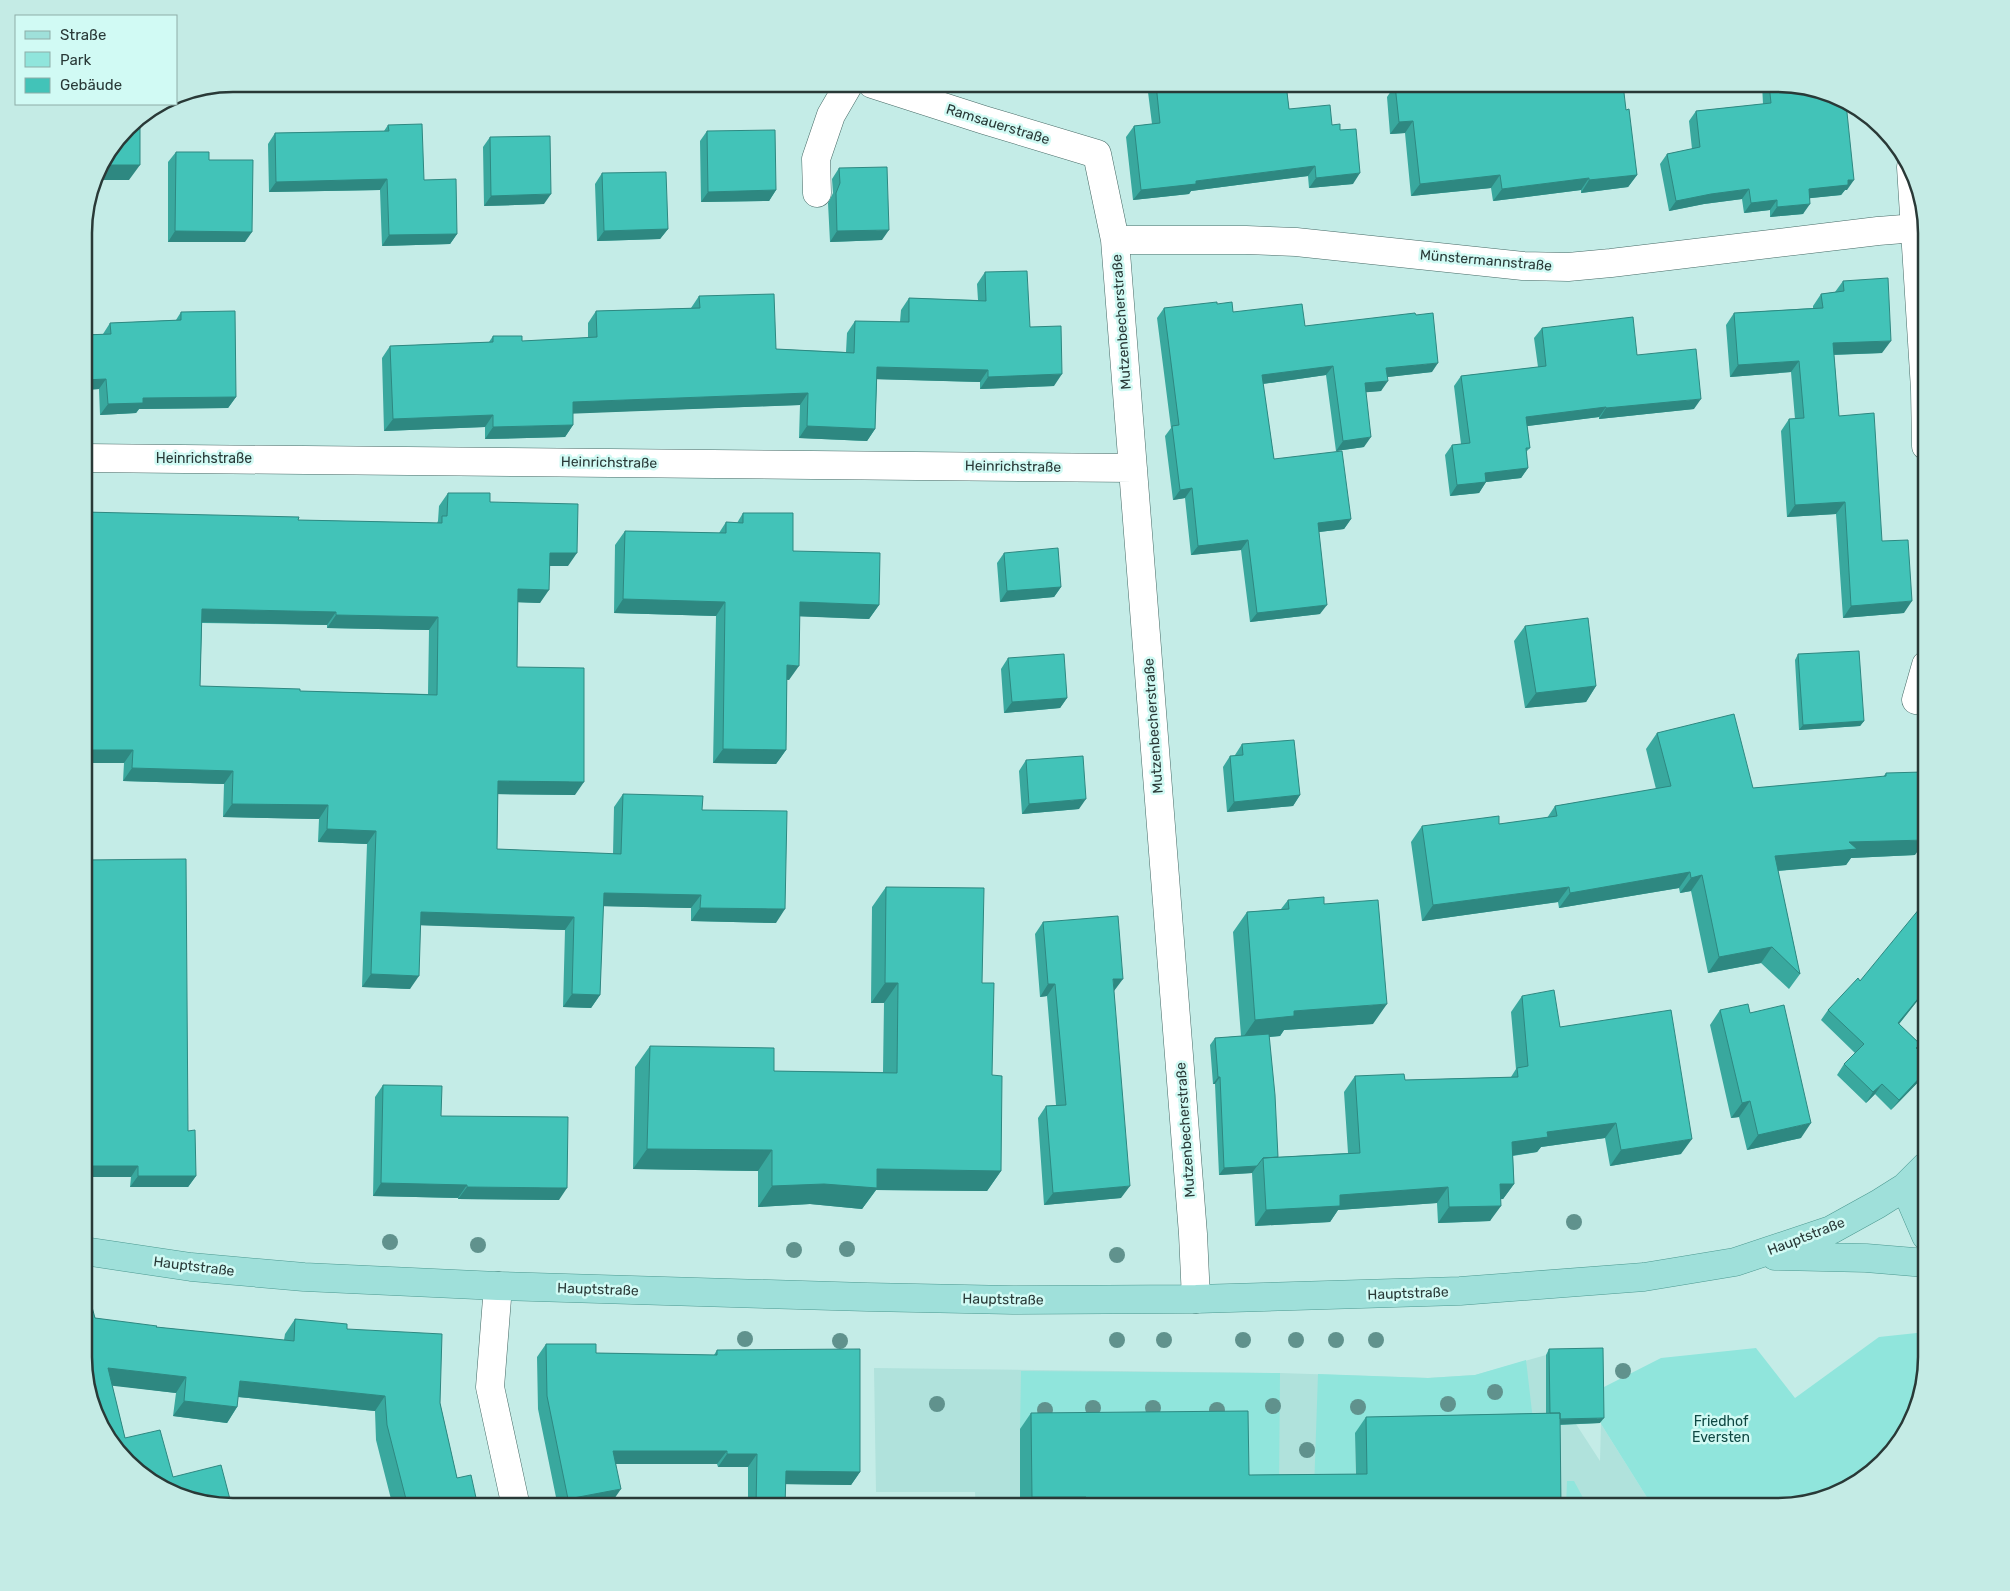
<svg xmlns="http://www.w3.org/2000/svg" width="2010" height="1591" viewBox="0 0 2010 1591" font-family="Rubik,sans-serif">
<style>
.built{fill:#b0e2dc}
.green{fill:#90e5dc}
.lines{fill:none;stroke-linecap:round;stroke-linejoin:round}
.minor-casing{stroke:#466a66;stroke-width:29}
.major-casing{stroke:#4c9991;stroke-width:29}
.minor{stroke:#fff;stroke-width:28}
.major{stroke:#9fe0da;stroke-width:28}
.tree{fill:#60928d}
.wall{fill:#39a89e;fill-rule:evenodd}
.shaded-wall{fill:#2e8881}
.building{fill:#42c3b8;stroke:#2e8881;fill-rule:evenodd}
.labels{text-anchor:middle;stroke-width:5;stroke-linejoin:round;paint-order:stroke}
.street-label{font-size:14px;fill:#293937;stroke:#d1faf4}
.park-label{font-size:14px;fill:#0f4843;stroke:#d1faf4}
.rim{fill:none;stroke:#293937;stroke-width:2.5}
</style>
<rect width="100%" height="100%" fill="#c4ece7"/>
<path class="built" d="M1546 1355V1387H1555L1576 1424 1600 1461 1601 1424 1653 1507H976L975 1492H876L874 1368 1280 1373 1428 1378 1475 1375Z"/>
<path class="green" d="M1926 1332V1358L1915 1415 1889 1456 1843 1492 1777 1507H1653L1601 1424 1602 1388 1661 1358 1756 1348 1795 1398 1879 1337Z
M1526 1360 1534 1429 1355 1433 1356 1490H1314L1318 1374 1428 1378 1475 1375Z
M1021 1371 1280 1373 1279 1491 1020 1429Z
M1567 1481H1574L1588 1507H1566Z"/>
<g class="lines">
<defs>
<path id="minor" d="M872 84 984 120 1097 154 1115 240 1193 1234 1196 1299
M1911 167 1925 389 1926 446
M817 193 816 159 831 115 849 84
M1115 240H1246L1296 242 1523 266 1568 267 1611 263 1878 231 1916 228
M84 458 1133 468
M1916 700 1926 665
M498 1286 490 1387 516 1507"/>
<path id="major" d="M1905 1187 1926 1236
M84 1251 191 1267 304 1277 498 1286 867 1297 1013 1300 1196 1299 1460 1291 1644 1277 1735 1262 1831 1230 1878 1204 1905 1187 1926 1166
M1775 1256 1866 1258 1926 1263"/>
</defs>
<use href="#minor" class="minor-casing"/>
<use href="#major" class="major-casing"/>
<use href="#minor" class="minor"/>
<use href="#major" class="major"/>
</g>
<g class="tree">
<circle cx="1574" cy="1222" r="8"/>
<circle cx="390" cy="1242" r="8"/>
<circle cx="478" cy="1245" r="8"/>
<circle cx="847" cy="1249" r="8"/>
<circle cx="794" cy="1250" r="8"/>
<circle cx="1117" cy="1255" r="8"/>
<circle cx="745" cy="1339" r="8"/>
<circle cx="1117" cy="1340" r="8"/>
<circle cx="1164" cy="1340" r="8"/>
<circle cx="1243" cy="1340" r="8"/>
<circle cx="1296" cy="1340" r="8"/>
<circle cx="1336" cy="1340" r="8"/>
<circle cx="1376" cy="1340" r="8"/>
<circle cx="840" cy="1341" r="8"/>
<circle cx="1623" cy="1371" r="8"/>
<circle cx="1495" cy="1392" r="8"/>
<circle cx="937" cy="1404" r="8"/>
<circle cx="1448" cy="1404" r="8"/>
<circle cx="1273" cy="1406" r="8"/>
<circle cx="1358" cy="1407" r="8"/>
<circle cx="1093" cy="1408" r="8"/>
<circle cx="1153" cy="1408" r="8"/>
<circle cx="1045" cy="1410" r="8"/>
<circle cx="1217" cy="1410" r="8"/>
<circle cx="1307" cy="1450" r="8"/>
</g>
<path class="wall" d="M1147 84H1286L1289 109 1332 125 1340 130 1353 184 1309 188 1308 176 1191 191 1189 194 1133 200 1126 137 1134 126 1152 124Z
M1762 84H1777L1847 107V190H1845L1841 195 1810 198 1803 214 1770 217V210L1744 213 1742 199 1704 204 1669 211 1660 164 1667 154 1692 149 1689 121 1696 111 1763 104Z
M1395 85 1626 110 1637 175 1628 187 1581 193V190L1493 201 1491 188 1411 196 1405 133 1390 134 1387 97Z
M388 125 457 234 450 244 382 246 380 190 269 192 268 144 275 133 384 131Z
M707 131 776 190 769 201 701 202 700 141Z
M490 137 544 204 484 206 483 147Z
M176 152 209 160 245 242H168V162Z
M839 168 882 240 830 242 828 203 833 193 832 179Z
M602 173 668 229 660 239 597 241 595 184Z
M985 272 1030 327 1054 386 980 389V382L877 379 875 429 867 441 799 438 800 405 573 413V425L565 437 485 439V427L384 431 382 358 390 346 489 342 493 336 522 341 588 338V323L596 311 691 308 699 296 776 349 846 352 847 333 855 321 900 322 901 310 909 298 978 300 977 284Z
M1843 281 1882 353 1834 355 1839 416 1882 541 1904 613 1843 618 1836 514 1787 517 1781 431 1789 419H1795L1791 372 1730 377 1726 325 1734 313 1813 308V306L1821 294 1835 292Z
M1217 304 1233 312 1305 326 1432 372 1387 377 1381 391 1366 392 1364 447 1336 451 1326 375 1263 384 1274 459 1351 519 1344 529 1319 532 1320 614 1250 622 1241 550 1191 555 1185 498 1173 500 1165 436 1171 428 1157 318 1164 308Z
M181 312 236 397 228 408 139 409 136 413 100 415 99 389 84 390V335L103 334 110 323 176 320Z
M1542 328 1637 355 1694 409 1599 419V417L1527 426 1530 448 1526 452 1528 468 1521 478 1486 482 1479 493 1450 496 1445 455 1452 445 1461 444 1454 386 1461 376 1538 367 1534 338Z
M448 493 490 502 568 566H550L540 603 518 602 517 667 575 795 498 794 497 849 613 854 614 807 623 794 702 810 776 923 691 921V908L603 906 600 995 591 1008 563 1007 565 930 421 925 410 989 362 987 367 844 318 842 319 819 223 817 224 784 123 781 124 763H84V512L298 520 437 523 438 521 439 506ZM202 623 327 625V628L429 630 428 694 300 691 200 686Z
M743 513 793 551 879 605 869 619 799 616 789 680 787 679 786 750 776 764 713 763 716 616 614 613 615 545 625 531 719 533 726 522 737 523Z
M1004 553 1061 587 1054 597 1000 602 997 563Z
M1525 626 1596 686 1586 702 1525 708 1514 641Z
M1798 654 1864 721 1860 726 1799 730 1795 660Z
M1008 658 1067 698 1060 708 1004 713 1001 669Z
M1657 733 1753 788 1883 777 1886 773 1915 855 1851 858 1846 865 1778 871 1800 974 1789 989 1761 963 1708 973 1691 891 1680 893 1679 888 1559 908 1558 902 1422 921 1411 842 1422 826 1499 824 1547 818 1555 806 1656 789 1646 749Z
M1242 744 1300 795 1293 806 1227 812 1223 767 1230 756H1235V755Z
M1026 760 1079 809 1022 814 1019 771Z
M886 887 982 983 992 1075 1001 1171 987 1191 876 1190 862 1209 810 1204 758 1207V1171L633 1169 635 1067 650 1046 774 1071 883 1072 884 1003H871L872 907Z
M1288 900 1324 904 1373 1024 1284 1030 1280 1036 1269 1037 1278 1157 1348 1153 1344 1092 1355 1076 1405 1080 1511 1077 1516 1069 1511 1012 1522 996 1560 1027 1681 1154 1610 1166 1605 1138 1541 1147 1537 1152 1513 1156 1514 1184 1503 1199H1500L1490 1221 1438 1223 1437 1203 1338 1210 1330 1222 1255 1226 1252 1173 1219 1175 1215 1084H1213L1210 1045 1215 1038 1241 1036 1233 932 1247 912 1281 909Z
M1926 914V990L1899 1024 1920 1044 1917 1049 1926 1058V1074L1891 1110 1875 1094 1866 1103 1837 1075 1844 1064 1855 1053 1821 1020 1828 1010 1860 981Z
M1043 922 1114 991 1121 1198 1044 1205 1038 1118 1046 1106 1056 1105 1047 996 1040 997 1035 934Z
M1720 1010 1750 1013 1801 1138 1747 1150 1739 1117 1731 1118 1710 1025Z
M383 1085 559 1200 458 1199V1198L373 1196 375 1097Z
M188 1131 196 1176 188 1187H130L131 1177H84Z
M90 1307 95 1318 156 1327 284 1340 285 1334 295 1319 347 1329 440 1403 457 1478 478 1507H393L376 1440 375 1411 238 1397 237 1407 227 1423 173 1416 176 1393 112 1385 125 1438 173 1477 135 1470 84 1367V1316Z
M546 1344 596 1353 714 1355 717 1350 860 1472 851 1485 785 1484V1507H748V1467H718L717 1464H616L612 1502 584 1507H558L538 1409 537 1357Z
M1549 1349 1600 1423 1560 1425 1561 1507H1020V1429L1031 1413 1249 1475 1356 1474 1355 1433 1366 1417 1546 1413V1355Z"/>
<path class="shaded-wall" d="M998 84H1066L1062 89 996 88Z
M1844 101 1852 107 1839 108Z
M1413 121 1405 133 1390 134 1399 122Z
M101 165H140L129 180H96L99 167Z
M1315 166 1308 176 1191 191 1189 194 1133 200 1141 190 1196 181Z
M1360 173 1353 184 1309 188 1316 178Z
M1500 175 1491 188 1411 196 1420 184Z
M1637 175 1628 187 1581 193 1589 180Z
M1589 178 1581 190 1493 201 1502 189Z
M387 179 380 190 269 192 276 182Z
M1848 180H1854L1847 190H1845L1841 195 1802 199 1809 189Z
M1749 189 1742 199 1704 204 1669 211 1676 201 1711 194Z
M776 190 769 201 701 202 708 192Z
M551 194 544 204 484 206 491 196Z
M1777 200 1770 210 1744 213 1751 203Z
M1810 204 1803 214 1770 217 1777 207Z
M668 229 660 239 597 241 604 231Z
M889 230 882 240 830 242 837 231Z
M175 231 252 232 245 242H168Z
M457 234 450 244 382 246 389 235Z
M1891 341 1882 353 1825 355 1833 343Z
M1799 361 1791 372 1730 377 1738 365Z
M1438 363 1432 372 1379 378 1386 368Z
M1333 366 1326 375 1255 385 1262 375Z
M877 367 988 370 980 382 869 379Z
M1062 374 1054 386 980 389 988 377Z
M106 379 99 389 84 390V380Z
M1388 381 1381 391 1358 393 1365 383Z
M808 393 800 405 564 414 573 402Z
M236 397 228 408 139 409 136 413 100 415 108 404 143 398Z
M1701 399 1694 409 1599 419 1606 408Z
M1606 407 1599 417 1519 427 1526 417Z
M493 415 485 427 384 431 393 419Z
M573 425 565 437 485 439 493 427Z
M807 426 875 429 867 441 799 438Z
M1371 437 1364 447 1336 451 1343 441Z
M1528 468 1521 478 1478 483 1485 473Z
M1486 482 1479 493 1450 496 1457 485Z
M1192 488 1185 498 1173 500 1180 490Z
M1845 502 1836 514 1787 517 1795 505Z
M1351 519 1344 529 1311 533 1318 523Z
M1248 540 1241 550 1191 555 1198 546Z
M550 553H577L568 566H541Z
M1061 587 1054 597 1000 602 1007 591Z
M518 589 549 590 540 603 509 602Z
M623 599 725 602 716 616 614 613Z
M1912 601 1904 613 1843 618 1851 606Z
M800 602 879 605 869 619 790 616Z
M1327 605 1320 614 1250 622 1257 613Z
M202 609 336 612 327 625 193 622Z
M336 615 438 617 429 630 327 628Z
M787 665 799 666 789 680 778 679Z
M1596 686 1586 702 1525 708 1536 693Z
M1067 698 1060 708 1004 713 1012 702Z
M1864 721 1860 726 1799 730 1803 725Z
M723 749 786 750 776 764 713 763Z
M84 750H133L124 763H84Z
M132 768 233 771 224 784 123 781Z
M498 781 584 782 575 795 489 794Z
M1300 795 1293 806 1227 812 1234 802Z
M1086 799 1079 809 1022 814 1029 804Z
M232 804 328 805 319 819 223 817Z
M327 829 376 831 367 844 318 842Z
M1926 840 1915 855 1851 858 1846 865 1764 872 1775 856 1849 842Z
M1690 872 1679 888 1559 908 1570 893Z
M1702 875 1691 891 1680 893 1691 878Z
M1569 887 1558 902 1422 921 1433 905Z
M604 893 701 895 691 908 595 906Z
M700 908 785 909 776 923 691 921Z
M421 912 574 917 565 930 412 925Z
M1772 947 1761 963 1708 973 1719 957Z
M371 974 419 976 410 989 362 987Z
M1113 979H1123L1114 991Z
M885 983H898L884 1003H871Z
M1048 984H1055L1047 996 1040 997Z
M1926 989V990L1891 1034 1898 1023Z
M572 994 600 995 591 1008 563 1007Z
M1387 1004 1373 1024 1284 1030 1280 1036 1242 1039 1255 1020 1294 1011Z
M1926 1071V1074L1891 1110 1899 1100Z
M1218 1077H1220L1215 1084H1213Z
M1882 1084 1875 1094 1866 1103 1873 1092Z
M1750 1101 1739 1117 1731 1118 1742 1103Z
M1616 1123 1605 1138 1541 1147 1537 1152 1502 1157 1512 1142 1547 1132Z
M1811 1123 1801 1138 1747 1150 1758 1135Z
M1692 1139 1681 1154 1610 1166 1621 1150Z
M647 1149 772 1150 758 1171 633 1169Z
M84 1166H138L131 1177H84Z
M1257 1166 1252 1173 1219 1175 1224 1168Z
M877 1169 1001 1171 987 1191 876 1190 862 1209 810 1204 758 1207 772 1186Z
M138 1176H196L188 1187H130Z
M381 1183 467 1185 458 1198 373 1196Z
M1500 1184H1514L1503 1199 1489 1200Z
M1130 1186 1121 1198 1044 1205 1053 1193Z
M467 1187 567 1188 559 1200 458 1199Z
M1448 1187 1437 1203 1338 1210 1330 1222 1255 1226 1266 1210 1340 1195Z
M1501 1206 1490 1221 1438 1223 1449 1207Z
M108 1368 186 1377 176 1393 97 1384Z
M240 1381 385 1396 375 1411 229 1396Z
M184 1401 237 1407 227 1423 173 1416Z
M1604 1418 1600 1423 1547 1425 1550 1420Z
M613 1451H727L717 1464H604Z
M727 1454H757L748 1467H718Z
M786 1471 860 1472 851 1485 776 1484Z
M621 1489 612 1502 584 1507H562L568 1499Z
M1032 1497H1086L1079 1507H1025Z"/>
<path class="building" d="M1156 84H1286L1289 109 1330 105 1332 125 1340 124V130L1356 129 1360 173 1316 178 1315 166 1196 181V184L1141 190 1134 126 1160 123Z
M1412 84H1623L1626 110 1629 109 1637 175 1589 180V178L1502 189 1500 175 1420 184 1413 121 1399 122 1395 85Z
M1769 84H1777L1834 95 1846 103 1854 180H1848V185L1809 189 1810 204 1777 207V200L1751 203 1749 189 1711 194 1676 201 1667 154 1700 147 1696 111 1771 103Z
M140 117V165H101L134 121Z
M422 124 424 180 456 179 457 234 389 235 387 179 276 182 275 133 389 131 388 125Z
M775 130 776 190 708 192 707 131Z
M550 136 551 194 491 196 490 137Z
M176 152H209V160H253L252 232 175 231Z
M887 167 889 230 837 231 836 193 840 183 839 168Z
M666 172 668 229 604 231 602 173Z
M1027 271 1030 327 1061 326 1062 374 988 377V370L877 367 875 429 807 426 808 393 573 402V425L493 427V415L393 419 390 346 493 342V336H522V341L597 337 596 311 700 308 699 296 774 294 776 349 854 353 855 321 909 322V298L986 301 985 272Z
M1888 278 1891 341 1833 343 1839 416 1874 413 1882 541 1908 540 1912 601 1851 606 1845 502 1795 505 1789 419 1804 418 1799 361 1738 365 1734 313 1823 308 1821 294 1844 291 1843 281Z
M1217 302V304L1232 302 1233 312 1302 304 1305 326 1415 313 1416 315 1433 313 1438 363 1386 368 1388 381 1365 383 1371 437 1343 441 1333 366 1262 375 1274 459 1342 451 1351 519 1318 523 1327 605 1257 613 1248 540 1198 546 1192 488 1180 490 1172 426 1179 425 1164 308Z
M235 311 236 397 143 398V403L108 404 106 379 84 380V335L111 334 110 323 181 320V312Z
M1633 317 1637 355 1696 349 1701 399 1606 408V407L1526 417 1530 448H1526L1528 468 1485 473 1486 482 1457 485 1452 445 1470 443 1461 376 1546 366 1542 328Z
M448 493H490V502L578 504 577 553H550L549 590 518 589 517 667 584 668V782L498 781 497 849 621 854 623 794 703 796 702 810 787 811 785 909 700 908 701 895 604 893 600 995 572 994 574 917 421 912 419 976 371 974 376 831 327 829 328 805 232 804 233 771 132 768 133 750H84V512L299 517 298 520 442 523V516H447ZM202 609 336 612V615L438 617 437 695 300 691V689L200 686Z
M743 513H793V551L880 553 879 605 800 602 799 666 787 665 786 750 723 749 725 602 623 599 625 531 726 533V522L743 523Z
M1058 548 1061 587 1007 591 1004 553Z
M1588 618 1596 686 1536 693 1525 626Z
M1859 651 1864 721 1803 725 1798 654Z
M1064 654 1067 698 1012 702 1008 658Z
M1734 714 1753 788 1886 776V773L1923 772 1926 840 1849 842 1857 849 1775 856 1800 974 1772 947 1719 957 1702 875 1691 878 1690 872 1570 893 1569 887 1433 905 1422 826 1499 816V824L1557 816 1555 806 1671 786 1657 733Z
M1294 740 1300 795 1234 802 1230 756 1243 755 1242 744Z
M1083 756 1086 799 1029 804 1026 760Z
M186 859 188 1131 195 1130 196 1176H138V1166H84V860Z
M886 887 984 888 982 983H994L992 1075 1002 1076 1001 1171 877 1169V1188L824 1184 772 1186V1150L647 1149 650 1046 774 1048V1071L897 1073 898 983H885Z
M1324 897V904L1378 900 1387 1004 1294 1011V1016L1255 1020 1247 912 1289 909 1288 900Z
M1920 908 1926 914V989L1898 1023 1920 1044 1916 1048 1926 1058V1071L1899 1100 1882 1084 1873 1092 1844 1064 1864 1044 1828 1010 1858 978 1860 981Z
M1118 916 1123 979H1113L1130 1186 1053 1193 1046 1106 1066 1105 1055 984H1048L1043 922Z
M1554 990 1560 1027 1671 1010 1692 1139 1621 1150 1616 1123 1547 1132 1548 1137 1512 1142 1514 1184H1500L1501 1206 1449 1207 1448 1187 1340 1195V1206L1266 1210 1263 1158 1360 1153 1355 1076 1404 1074 1405 1080 1518 1077 1517 1068 1528 1066 1522 996Z
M1748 1004 1750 1013 1784 1005 1811 1123 1758 1135 1750 1101 1742 1103 1720 1010Z
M1269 1034 1275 1095 1278 1157 1263 1158 1257 1166 1224 1168 1220 1077H1218L1215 1038Z
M383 1085 442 1086 441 1116 568 1117 567 1188 467 1187V1185L381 1183Z
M90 1307H92L95 1318 157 1326 156 1327 294 1341 295 1319 347 1324V1329L442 1334 440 1403 457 1478 471 1475 478 1507H408L387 1425 385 1396 240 1381 237 1407 184 1401 186 1377 108 1368 125 1438 160 1430 173 1477 221 1465 232 1507 176 1496 135 1470 99 1424 84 1367V1357Z
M546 1344H596V1353L717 1355V1350L860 1349V1472L786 1471 785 1507H756L757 1454H727V1451H613L621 1489 568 1499 547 1396Z
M1603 1348 1604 1418 1560 1419V1413H1550L1549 1349Z
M1248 1411 1249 1475 1367 1474 1366 1417 1560 1413 1561 1507H1086V1497H1032L1031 1413Z"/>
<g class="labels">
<g class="street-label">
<text transform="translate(998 124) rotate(17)" y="5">Ramsauerstraße</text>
<text transform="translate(1486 260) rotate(5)" y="5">Münstermannstraße</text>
<text transform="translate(1121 322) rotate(-94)" y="5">Mutzenbecherstraße</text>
<text x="204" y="463">Heinrichstraße</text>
<text transform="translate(609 462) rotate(1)" y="5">Heinrichstraße</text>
<text transform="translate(1013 466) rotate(1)" y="5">Heinrichstraße</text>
<text transform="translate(1153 726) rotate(-94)" y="5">Mutzenbecherstraße</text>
<text transform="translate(1185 1130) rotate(-94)" y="5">Mutzenbecherstraße</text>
<text transform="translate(1806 1236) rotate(-21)" y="5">Hauptstraße</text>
<text transform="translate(194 1266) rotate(7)" y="5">Hauptstraße</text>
<text transform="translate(598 1289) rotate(2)" y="5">Hauptstraße</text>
<text transform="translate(1408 1293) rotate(-2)" y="5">Hauptstraße</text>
<text transform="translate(1003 1299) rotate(1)" y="5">Hauptstraße</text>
</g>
<g class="park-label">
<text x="1721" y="1426">Friedhof<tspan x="1721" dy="16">Eversten</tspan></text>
</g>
</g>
<path d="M0 0H2010V1591H0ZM233 92H1777A141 141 0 0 1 1918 233V1357A141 141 0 0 1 1777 1498H233A141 141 0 0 1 92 1357V233A141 141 0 0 1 233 92Z" fill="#c4ebe5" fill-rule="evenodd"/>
<path class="rim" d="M233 92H1777A141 141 0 0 1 1918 233V1357A141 141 0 0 1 1777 1498H233A141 141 0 0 1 92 1357V233A141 141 0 0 1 233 92Z"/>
<rect x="15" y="15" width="162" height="90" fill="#d1faf4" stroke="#8eada8"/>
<rect x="25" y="31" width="25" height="8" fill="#9fe0da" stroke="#8eada8"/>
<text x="60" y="40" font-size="15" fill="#293937">Straße</text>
<rect x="25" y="52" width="25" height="15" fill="#90e5dc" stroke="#8eada8"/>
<text x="60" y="65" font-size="15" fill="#293937">Park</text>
<rect x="25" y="78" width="25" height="15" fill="#42c3b8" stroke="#8eada8"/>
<text x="60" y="90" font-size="15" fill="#293937">Gebäude</text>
</svg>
